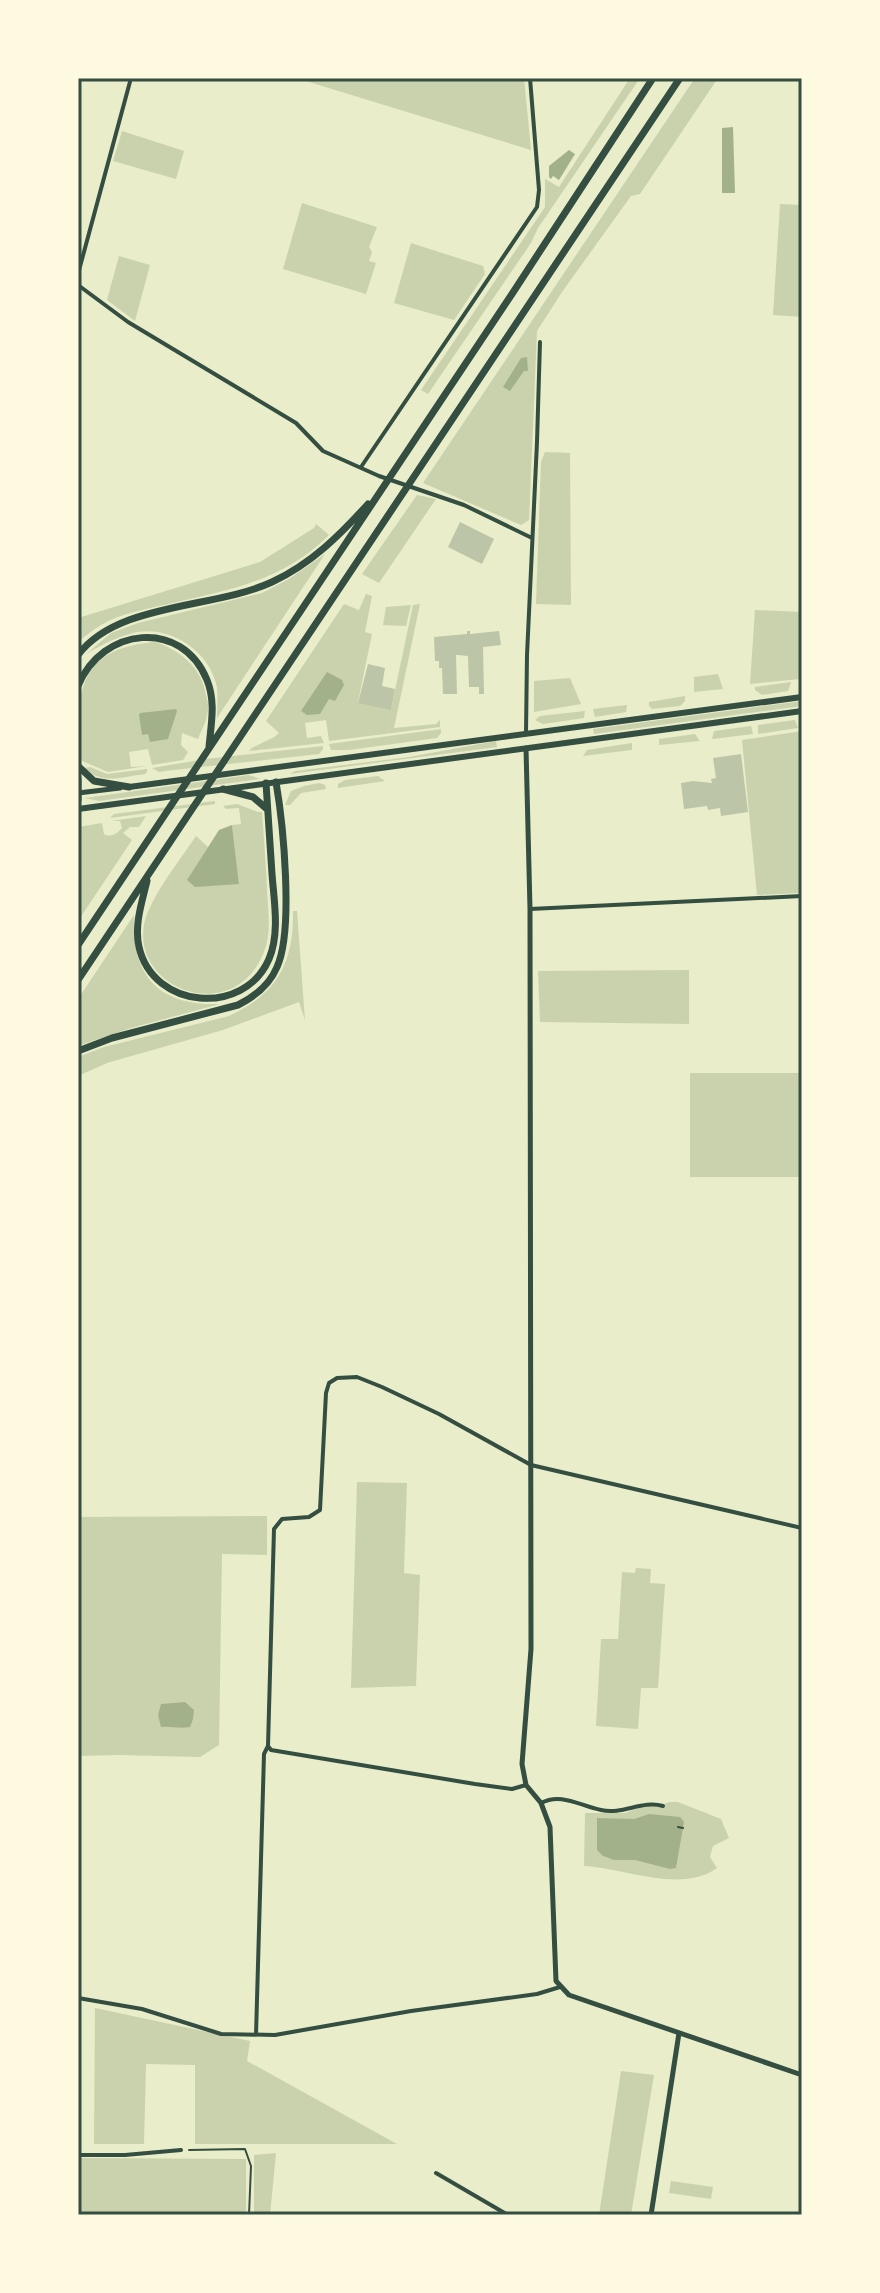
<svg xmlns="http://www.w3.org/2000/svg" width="880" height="2293" viewBox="0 0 880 2293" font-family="Overpass,sans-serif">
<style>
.green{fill:#cad2ad}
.water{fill:#a3b18a}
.building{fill:#bcc5a7}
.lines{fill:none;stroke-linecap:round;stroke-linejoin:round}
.path{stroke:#344e41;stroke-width:2}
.minor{stroke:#344e41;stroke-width:4}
.tertiary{stroke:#344e41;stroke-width:5}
.secondary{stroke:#344e41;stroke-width:5}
.primary{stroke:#344e41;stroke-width:6}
.motorway{stroke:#344e41;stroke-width:7}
.neatline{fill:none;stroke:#344e41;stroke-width:3}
</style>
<rect width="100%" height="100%" fill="#e9edc9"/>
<path class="green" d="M296 78H524L531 150Z
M630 78H640L538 228 531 243 428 394 421 390 545 207V179L559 187Z
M695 78H718L640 194 631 196 562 292 537 331 529 520 521 525 423 483Z
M122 131 184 151 176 179 113 161Z
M302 203 377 227 369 247 372 252 369 261 376 263 366 294 283 269Z
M780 204 802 205V317L773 315Z
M411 243 483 266 485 274 454 320 394 303Z
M119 256 150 265 135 321 107 300Z
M545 452 570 453 571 605 536 604 541 462Z
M417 495 436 499 379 583 362 574Z
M316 524 329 535C286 579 231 590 173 603 131 613 112 613 78 642V618L260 562 314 528Z
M325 554 217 718C217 708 218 697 217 687 210 652 172 626 137 632 119 636 103 644 86 654L111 633 138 623 262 593 289 579Z
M366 594 372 596 365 632 372 634 358 702 391 709 413 605 420 604 394 728 436 724 440 720V727L329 741 326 720 305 723 307 738 321 736 324 743 249 751C253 745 271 741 279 733L266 721 344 604 359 610Z
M411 605 406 626 383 625 386 607Z
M755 610 802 612 800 679 750 684Z
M156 642C182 652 201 667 206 695 208 702 209 708 207 715 206 723 201 731 198 739L182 733 181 745 188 752 183 760 152 765 148 749 129 752 131 767 147 766 108 772 80 760C76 694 76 648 156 642Z
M718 674 723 689 694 692V677Z
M570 678 581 704 534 712V681Z
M791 682 788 691 762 695 755 690V687Z
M685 696V701L680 706 652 709 649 706V702Z
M802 701V706L594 734 593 729Z
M627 705 626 712 595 717 593 709Z
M585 711 584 718 543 724 535 720 540 716Z
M795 720 798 728 758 734V725Z
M751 726 753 734 712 739 714 731Z
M441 729V733L437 738 349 750H331L329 744Z
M802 731V893L757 895 742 740Z
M695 734 700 741 659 745V739Z
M496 741 497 747 290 774 295 771 409 757Z
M632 743V750L583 756 587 750Z
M323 746V749L319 754 165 771 159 772 152 768 205 759Z
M90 767 107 774 147 769V772L145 774C122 777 102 785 84 768Z
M249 775 260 779 99 801 85 798Z
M378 776 385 781 338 788V784L345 780Z
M319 783 325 785 326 789 301 793 290 805H285L291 791 304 786Z
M215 801V804L110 818 114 814Z
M237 804 258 812H262C264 839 266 865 267 891 268 909 271 929 266 946 240 1029 132 992 144 925 149 898 181 859 196 836L208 847 188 880 239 884 232 825 241 824 239 808 226 809 223 806Z
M146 816 139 827H130L123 833 132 840 78 921V827L102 823 104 834C110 838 117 834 122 828L120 821H111Z
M293 911H297L305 1020 299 1002 223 1030 107 1063 78 1076V1057L104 1047 229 1016C277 994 294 963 293 911Z
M134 915C131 976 158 1006 220 1004L131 1028 78 1046V999Z
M689 970V1024L540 1022 538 971Z
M690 1073H802V1177H690Z
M357 1482 407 1483 404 1573 420 1575 416 1686 351 1688Z
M267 1516V1555L222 1554 219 1745 200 1757 118 1755 78 1756V1517Z
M636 1568 651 1569 650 1583 665 1584 658 1688H641L638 1729 596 1726 601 1639H618L622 1572 635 1573Z
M669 1802H678L721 1819 729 1838 713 1846 710 1857 717 1868C680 1894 625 1868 584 1866L585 1813H625L642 1807 660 1806Z
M95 2008 250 2041 247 2061 397 2144H195V2065L146 2064 144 2144H94Z
M621 2071 654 2075 631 2215H599Z
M276 2153 270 2215H254V2155Z
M78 2158 246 2159V2215H78Z
M671 2181 713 2187 711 2199 669 2193Z"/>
<path class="water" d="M733 127 735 193H722V128Z
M569 150 575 154 559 180 553 176 551 179 549 177V166Z
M527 357 528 371H524L510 391 503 387 521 358Z
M327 672 342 680 344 685 335 701 329 699 320 714 307 715 301 711Z
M176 709 177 711 168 739 150 742 148 734 142 735 139 715 140 713Z
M232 825 239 884 195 887 187 880 219 830Z
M185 1702 194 1710 193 1719 190 1727C178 1729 171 1726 161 1727L158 1715 161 1704Z
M649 1814 680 1817 684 1822 676 1868 670 1869 635 1860H614L603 1856 597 1850V1818L634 1819Z"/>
<path class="building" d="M460 522 494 539 482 564 448 547Z
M467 631H470V634L499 631 501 645 483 647 484 694H479V687H469L468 656 458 655H456L457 694H443L442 668H439V661H435L434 637 467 634Z
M368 664 385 668 382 686 395 689 391 710 358 703Z
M741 754 748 812 721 816 720 808 708 810 707 806 684 809 681 783 693 781 712 783 711 779 716 778 713 758Z"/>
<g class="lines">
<path class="path" d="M678 1827 683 1828
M189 2150 245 2149 251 2166 249 2215"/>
<path class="minor" d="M78 274 131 78
M78 285 128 322 296 423 323 451 379 476 464 505 532 538
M361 467 537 207 539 190 530 78
M526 733 527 655 537 442 540 342
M530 909 802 896
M526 1785 512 1789 475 1784 271 1750 268 1746 274 1529 282 1519 309 1517 320 1510 326 1393 329 1383 337 1378 357 1377 382 1387 439 1414 531 1465 802 1528
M541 1803C561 1792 580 1806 601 1810 623 1815 642 1800 663 1806
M78 1998 142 2009 221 2034 275 2035 411 2011 537 1994 560 1987
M256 2035 264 1754 268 1746
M78 2155H125L181 2150
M436 2173 508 2215"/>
<path class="tertiary" d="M526 748 530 909 531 1649 522 1764 526 1785 541 1803 550 1827 556 1981 569 1995 802 2075
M651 2215 679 2033"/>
<path class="secondary" d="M78 793 120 788"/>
<path class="primary" d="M129 787 802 697
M78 809 802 711"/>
<path class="motorway" d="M78 655C118 602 214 609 272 582 311 564 340 535 368 504
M78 686C102 627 182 618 207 680 216 702 211 724 209 747
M78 766 94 781 129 787
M78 779V800
M223 789 253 797 267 809
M147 881C142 902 134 925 139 947 153 1009 244 1017 269 959 280 933 274 901 272 874 270 844 268 814 266 783
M78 945 512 294 653 78
M78 980 680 78
M78 1051 112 1038 238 1005C254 997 270 984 277 967 294 930 283 823 276 782"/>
</g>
<rect width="880" height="2293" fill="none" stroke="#fefae0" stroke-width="160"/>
<rect x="80" y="80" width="720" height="2133" class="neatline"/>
</svg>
